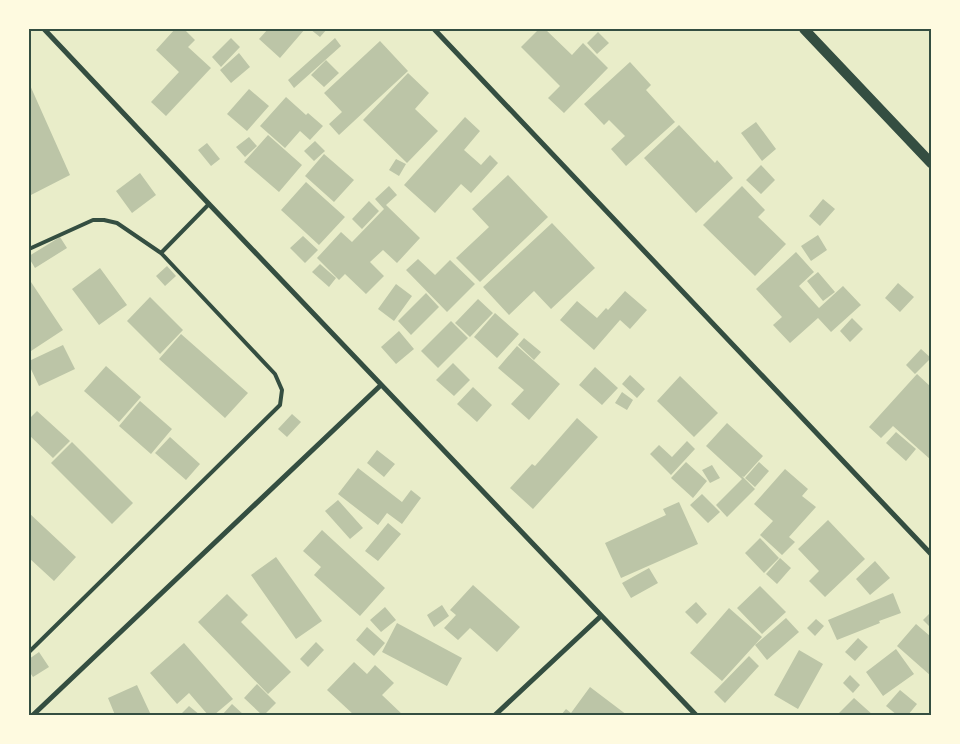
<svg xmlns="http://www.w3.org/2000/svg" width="960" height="744" viewBox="0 0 960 744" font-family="'Fira Sans Condensed',sans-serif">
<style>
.building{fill:#bcc5a7}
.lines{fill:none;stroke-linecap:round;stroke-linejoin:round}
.service{stroke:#344e41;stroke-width:4}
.minor{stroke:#344e41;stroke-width:5}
.secondary{stroke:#344e41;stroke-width:10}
.neatline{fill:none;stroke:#344e41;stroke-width:2}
</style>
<rect width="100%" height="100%" fill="#e9edc9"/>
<path class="building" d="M175 29H184L195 40 188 47 211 68 166 116 151 102 179 72 156 50Z
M268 29H305L280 58 259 39Z
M310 29H327L320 37Z
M539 29H545L572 55 583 43 608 68 564 113 548 98 560 86 521 47Z
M598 32 609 43 597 54 587 43Z
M231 38 240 47 221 67 212 57Z
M335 38 341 46 294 88 288 80Z
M380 41 408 71 339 135 329 124 342 112 324 93Z
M239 53 250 67 231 83 220 70Z
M326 60 339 73 324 87 311 75Z
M630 62 651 85 646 90 675 122 626 166 611 149 625 136 609 120 604 125 584 104Z
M408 73 429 93 415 109 438 131 407 163 363 120Z
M29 83 70 175 29 196Z
M249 89 269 106 247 131 227 114Z
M286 97 306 115 308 113 323 126 310 140 300 131 285 148 260 126Z
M465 117 480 131 464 150 481 165 490 155 498 163 471 193 461 184 435 213 404 185Z
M756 122 776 149 762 161 741 133Z
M679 125 715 163 717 160 733 178 696 213 644 158Z
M268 135 302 165 279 192 244 162Z
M249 137 257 146 245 157 236 147Z
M315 141 325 151 314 161 304 151Z
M207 143 220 159 211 166 198 150Z
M324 154 354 180 334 202 305 176Z
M396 159 406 164 399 176 389 170Z
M761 165 775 180 761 194 746 180Z
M140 173 156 195 132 213 116 191Z
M508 175 548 217 480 282 456 258 489 227 472 209Z
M306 182 345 217 319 245 281 210Z
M389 186 397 195 386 205 420 238 397 263 383 250 370 262 384 276 366 294 345 274 339 280 317 258 341 232 352 242 384 209 375 199Z
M742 186 765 210 758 217 786 244 755 276 703 225Z
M823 199 835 209 820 226 809 216Z
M369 201 379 211 362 229 352 219Z
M552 223 595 268 551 309 534 291 509 315 483 287Z
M818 235 827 250 811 261 801 246Z
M303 236 318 250 305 263 290 248Z
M60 237 67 248 35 268 29 258V256Z
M796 252 814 272 799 286 819 308 843 286 861 305 831 332 818 318 790 343 773 325 782 317 756 289Z
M418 259 435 275 450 260 475 284 447 312 406 270Z
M320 264 336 278 329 287 312 272Z
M167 266 176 276 165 286 156 276Z
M100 268 127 305 99 325 72 289Z
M818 272 835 292 823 301 807 281Z
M29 279 63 330 31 351 29 347Z
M898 283 914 297 900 312 885 298Z
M396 284 412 296 394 321 378 309Z
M625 291 647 310 630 329 620 320 594 350 560 320 577 301 597 318 606 308 608 310Z
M426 293 439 307 411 335 398 321Z
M150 297 183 330 160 354 127 321Z
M478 299 493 313 470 337 455 323Z
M495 313 519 334 497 358 474 337Z
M852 318 863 329 850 342 840 331Z
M451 321 468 338 438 368 421 351Z
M399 331 414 349 396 364 381 347Z
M181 334 248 393 225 418 159 359Z
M524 338 541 352 534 360 518 345Z
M63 345 75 369 39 386 29 365V361Z
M517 346 560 384 529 420 511 404 524 390 498 368Z
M921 349 931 358 915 374 906 365Z
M453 363 470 380 454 396 436 380Z
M106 366 141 397 119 422 84 391Z
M595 367 618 388 602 405 579 385Z
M917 374 931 387V460L893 426 881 438 869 427Z
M630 375 645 389 637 398 622 384Z
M680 376 718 413 694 437 657 401Z
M473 387 492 405 477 422 457 404Z
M622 392 633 400 627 410 615 403Z
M140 401 172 429 151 454 119 426Z
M37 411 70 441 53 458 29 435V419Z
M292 414 301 422 287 437 278 429Z
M577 418 598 437 533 509 510 488 532 464 535 466Z
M727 423 763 456 744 477 742 476 755 489 727 517 716 505 742 479 706 446Z
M896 432 916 449 906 461 886 443Z
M170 437 200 464 186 480 155 453Z
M687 441 695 449 671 475 650 454 659 445 672 457Z
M72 442 133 503 112 524 51 463Z
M377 450 395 464 384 477 367 463Z
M686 462 707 481 693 498 671 478Z
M759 462 769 471 755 487 745 478Z
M712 465 720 478 710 483 702 470Z
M358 468 402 502 411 490 421 498 402 524 387 513 378 525 338 494Z
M785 469 808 489 802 496 816 507 789 537 795 542 782 555 760 535 773 521 754 504Z
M702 494 720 512 708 523 690 505Z
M338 500 363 528 350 539 325 511Z
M679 502 698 544 621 578 605 543 666 515 663 509Z
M29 513 76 557 54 581 29 558Z
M828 520 865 559 825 597 809 581 819 571 798 549Z
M388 523 401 534 378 561 365 551Z
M322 530 385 588 360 616 314 575 321 567 303 551Z
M760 538 779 558 764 573 745 553Z
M276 557 322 621 296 639 251 575Z
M780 558 791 568 777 584 766 574Z
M875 561 890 578 870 595 856 579Z
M649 568 658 583 631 598 622 583Z
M473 585 520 627 497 652 470 628 458 640 444 628 456 615 450 610Z
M760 586 786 612 762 634 737 608Z
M893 593 901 613 879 621 880 623 837 640 828 620Z
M227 594 248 615 241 622 291 672 268 694 198 622Z
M696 602 707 614 697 624 685 612Z
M442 605 449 616 434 627 427 615Z
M385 607 396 620 381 632 370 620Z
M729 608 762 637 722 681 690 653Z
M931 612V628L923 620Z
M786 618 799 632 767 660 755 645Z
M816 619 824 626 815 636 807 628Z
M397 623 462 658 447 686 382 652Z
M916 624 930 636 931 634V676L897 646Z
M367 627 385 643 374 656 356 640Z
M858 638 868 647 855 661 845 652Z
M316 642 324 650 308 667 300 659Z
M184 643 233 699 214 715H208L189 693 177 704 150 673Z
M896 649 914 674 883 696 866 672Z
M799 650 823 664 798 709 774 695Z
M39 652 49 667 33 677 29 671V659Z
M749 656 759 666 725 703 714 692Z
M354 662 367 674 375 665 394 683 382 695 403 715H354L327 690Z
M850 675 860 685 853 693 843 683Z
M257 684 276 703 264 715H262L244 698Z
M137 685 151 715H115L108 698Z
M590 687 627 715H561L566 709 571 713Z
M900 690 917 704 908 715H897L886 706Z
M854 698 873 715H837Z
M232 704 244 715H222Z
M189 706 200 715H180Z"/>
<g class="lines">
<path class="service" d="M29 249 93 220H104L117 223 161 253 275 374 282 390 280 405 29 652
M161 253 209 204"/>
<path class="minor" d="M44 29 209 204 696 715
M434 29 931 554
M33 715 381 385
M495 715 601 616"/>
<path class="secondary" d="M804 29 931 163"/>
</g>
<rect width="960" height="744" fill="none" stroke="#fefae0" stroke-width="60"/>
<rect x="30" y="30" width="900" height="684" class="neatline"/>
</svg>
